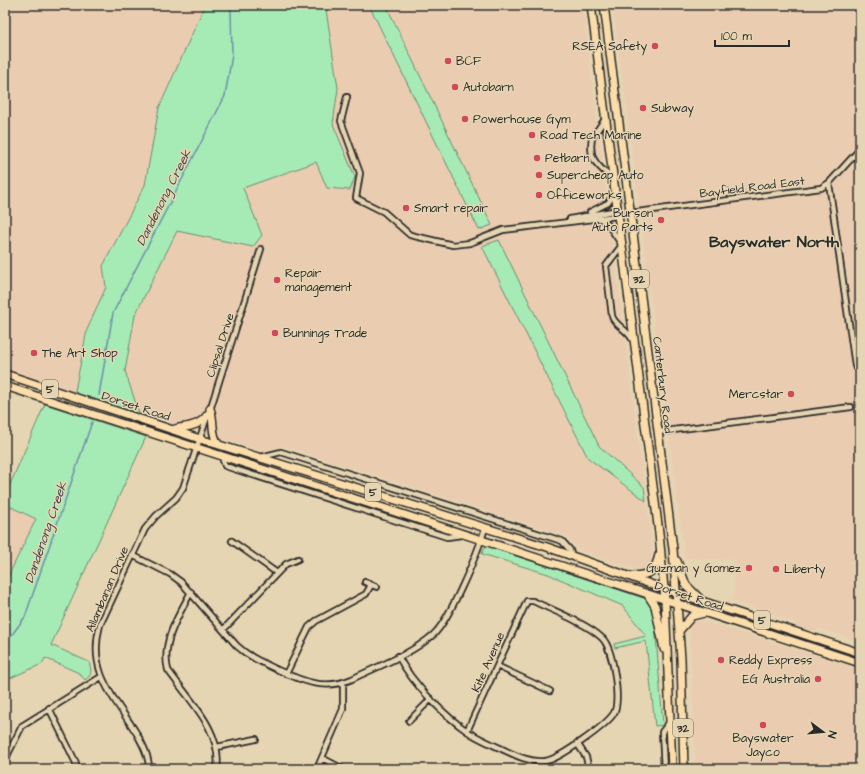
<svg xmlns="http://www.w3.org/2000/svg" width="865" height="774" viewBox="0 0 865 774" font-family="'Architects Daughter',sans-serif">
<style>
.built{fill:#eaccb1}
.green{fill:#a6ebb6;stroke:#688b70}
.lines{fill:none;stroke-linecap:round;stroke-linejoin:round}
.stream{stroke:#6f8da7;stroke-width:1.5}
.minor-casing{stroke:#2b2b2b;stroke-width:8}
.primary-casing{stroke:#2b2b2b;stroke-width:10}
.minor{stroke:#e6d5b2;stroke-width:4.5}
.primary{stroke:#fbddab;stroke-width:7}
.poi-dot{fill:#d1495b;stroke:#e6d5b2;stroke-width:1.5}
.labels{text-anchor:middle;stroke-width:3;stroke-linejoin:round;paint-order:stroke}
.shield{fill:#e6d5b2;stroke:#635e54;stroke-width:1}
.shield-label{font-size:11px;font-weight:bold;fill:#2b2b2b}
.poi-label{font-size:12px;fill:#2b2b2b;stroke:#e6d5b2;text-anchor:start}
.street-label{font-size:12px;fill:#2b2b2b;stroke:#e6d5b2}
.water-label{font-size:13px;font-style:italic;fill:#3c434a;stroke:#e6d5b2}
.district-label{font-size:16px;font-weight:bold;fill:#2b2b2b;stroke:#e6d5b2}
</style>
<rect width="100%" height="100%" fill="#e6d5b2"/>
<filter id="ink" filterUnits="userSpaceOnUse"><feTurbulence type="fractalNoise" baseFrequency=".025" numOctaves="2"/><feDisplacementMap in="SourceGraphic" scale="8" xChannelSelector="R" yChannelSelector="G"/><feConvolveMatrix kernelMatrix="1 2 1 2 8 2 1 2 1" color-interpolation-filters="sRGB"/></filter>
<g filter="url(#ink)">
<path class="built" d="M5 5H205L159 108 145 185 103 266 106 287 87 330 74 396 5 373Z
M347 5H582L652 548 651 562 645 570 630 567 578 549 567 536 283 446 262 451 139 413 125 371 135 315 177 231 253 247 262 235 243 188 316 162 327 188 350 190 333 124 338 88 326 10 344 8Z
M613 5H860V641L817 628 816 632 795 625V622L731 600 734 596V559L685 558Z
M5 504 36 518 5 583Z
M699 621 709 623 860 669V769H696L690 629 692 623Z"/>
<path class="green" d="M205 5H347L344 8 326 10 338 88 333 124 355 177 350 190 327 188 316 162 243 188 262 235 253 247 177 231 135 315 125 371 139 413 74 396 87 330 106 287 103 266 145 185 159 108Z
M369 5H386L492 225 479 230Z
M499 240 599 446 644 487 646 501 588 458 482 246Z
M45 404 146 437 51 645 89 662C91 670 93 675 85 680L79 673 45 658 42 664 8 679 5 684V583L36 519 5 504V496Z
M489 546 649 600 654 612 663 725 655 726 646 641 615 648 614 644 646 636 623 606 548 574 482 554 484 548Z"/>
<g class="lines">
<path class="stream" d="M99 395 113 313 225 96 232 55 231 10 229 5
M5 644 25 617 92 422"/>
<defs>
<path id="minor" d="M347 97 341 121 360 173 356 198 384 212 410 235 453 245 470 243 503 230 618 216
M605 119 592 138C588 160 598 166 613 179
M829 183 855 366 860 371
M590 212 608 203 615 193
M630 213 821 188 829 183 860 149
M600 218 609 226 622 245 606 266 612 316C615 326 627 329 632 339
M570 219 618 210
M210 410 261 249
M658 432 851 407
M221 455 225 466 447 537 462 535
M261 457 281 452 562 541 570 550 571 555
M232 541 277 573
M132 555 170 574 181 582 237 646C249 657 263 663 278 670 302 681 325 691 352 679 378 666 410 655 433 635 450 620 478 552 485 528
M365 582 377 587
M191 592C178 616 161 643 168 670 188 699 223 731 217 769
M223 630 286 564 298 559
M398 656C412 683 444 716 470 733 480 739 491 744 502 749 515 755 530 763 545 761 558 760 607 725 614 713 621 700 613 648 602 638 588 624 552 610 533 601H527L467 731
M497 666 550 691
M286 674 309 627 316 621 366 594 371 585
M49 708 76 763V769
M409 721 431 699
M577 743 586 757 589 769
M217 747 256 739
M322 758 343 769
M5 760 22 726 101 677
M149 769C149 756 143 745 137 734 114 697 87 672 100 625L145 529 156 516 176 498 183 488 207 417
M317 769 343 709V683
M664 769 662 732 669 723"/>
<path id="primary" d="M591 5 659 533 665 600 672 769
M604 5 673 549 681 659 684 769
M5 374 200 439 547 547 653 585 860 653
M5 386C291 476 574 572 860 663
M210 409C215 420 210 432 218 444
M175 429C188 426 199 427 208 414
M677 561 686 585 699 598
M633 576C650 575 655 572 659 555
M648 595 655 606 664 649
M679 631 692 616 704 613"/>
</defs>
<use href="#minor" class="minor-casing"/>
<use href="#primary" class="primary-casing"/>
<use href="#minor" class="minor"/>
<use href="#primary" class="primary"/>
</g>
</g>
<g class="poi-dot">
<circle cx="655" cy="46" r="4"/>
<circle cx="448" cy="61" r="4"/>
<circle cx="455" cy="87" r="4"/>
<circle cx="643" cy="108" r="4"/>
<circle cx="465" cy="119" r="4"/>
<circle cx="532" cy="135" r="4"/>
<circle cx="537" cy="158" r="4"/>
<circle cx="539" cy="175" r="4"/>
<circle cx="539" cy="195" r="4"/>
<circle cx="406" cy="208" r="4"/>
<circle cx="661" cy="220" r="4"/>
<circle cx="277" cy="280" r="4"/>
<circle cx="275" cy="333" r="4"/>
<circle cx="34" cy="353" r="4"/>
<circle cx="791" cy="394" r="4"/>
<circle cx="749" cy="568" r="4"/>
<circle cx="776" cy="569" r="4"/>
<circle cx="721" cy="660" r="4"/>
<circle cx="818" cy="679" r="4"/>
<circle cx="763" cy="725" r="4"/>
</g>
<g class="labels">
<g class="shield">
<rect x="629" y="270" width="20" height="18" rx="3"/>
<rect x="42" y="380" width="16" height="18" rx="3"/>
<rect x="365" y="483" width="16" height="18" rx="3"/>
<rect x="754" y="611" width="16" height="18" rx="3"/>
<rect x="673" y="719" width="20" height="18" rx="3"/>
</g>
<g class="shield-label">
<text x="639" y="283">32</text>
<text x="50" y="393">5</text>
<text x="373" y="496">5</text>
<text x="762" y="624">5</text>
<text x="683" y="732">32</text>
</g>
<g class="poi-label">
<text x="647" y="50" text-anchor="end">RSEA Safety</text>
<text x="456" y="65">BCF</text>
<text x="463" y="91">Autobarn</text>
<text x="651" y="112">Subway</text>
<text x="473" y="123">Powerhouse Gym</text>
<text x="540" y="139">Road Tech Marine</text>
<text x="545" y="162">Petbarn</text>
<text x="547" y="179">Supercheap Auto</text>
<text x="547" y="199">Officeworks</text>
<text x="414" y="212">Smart repair</text>
<text x="653" y="217" text-anchor="end">Burson<tspan x="653" dy="14">Auto Parts</tspan></text>
<text x="285" y="277">Repair<tspan x="285" dy="14">management</tspan></text>
<text x="283" y="337">Bunnings Trade</text>
<text x="42" y="357">The Art Shop</text>
<text x="783" y="398" text-anchor="end">Mercstar</text>
<text x="741" y="572" text-anchor="end">Guzman y Gomez</text>
<text x="784" y="573">Liberty</text>
<text x="729" y="664">Reddy Express</text>
<text x="810" y="683" text-anchor="end">EG Australia</text>
<text x="763" y="742" text-anchor="middle">Bayswater<tspan x="763" dy="14">Jayco</tspan></text>
</g>
<g class="street-label">
<text transform="translate(752 187) rotate(-7)" y="4">Bayfield Road East</text>
<text transform="translate(220 345) rotate(-72)" y="4">Clipsal Drive</text>
<text transform="translate(663 385) rotate(83)" y="4">Canterbury Road</text>
<text transform="translate(136 406) rotate(18)" y="4">Dorset Road</text>
<text transform="translate(107 589) rotate(-67)" y="4">Allambanan Drive</text>
<text transform="translate(689 596) rotate(18)" y="4">Dorset Road</text>
<text transform="translate(488 662) rotate(-66)" y="4">Kite Avenue</text>
</g>
<g class="water-label">
<text transform="translate(163 197) rotate(-63)" y="5">Dandenong Creek</text>
<text transform="translate(45 532) rotate(-71)" y="5">Dandenong Creek</text>
</g>
<g class="district-label">
<text x="774" y="247">Bayswater North</text>
</g>
</g>
<rect width="865" height="774" fill="none" stroke="#e6d5b2" stroke-width="20"/>
<rect x="10" y="10" width="845" height="754" fill="none" stroke="#2b2b2b" stroke-width="1.5" filter="url(#ink)"/>
<g transform="translate(823 732) rotate(106)" stroke="#e6d5b2" stroke-width="3" paint-order="stroke">
<path d="M0-3L7 15L0 10L-7 15Z" fill="#2b2b2b"/>
<text y="-6" font-size="11" font-weight="bold" text-anchor="middle" fill="#2b2b2b">N</text>
</g>
<path d="M715 40v6h74v-6" fill="none" stroke="#2b2b2b" stroke-width="2"/>
<text x="721" y="40" font-size="12" fill="#2b2b2b" stroke="#e6d5b2" stroke-width="3" paint-order="stroke">100 m</text>
</svg>
